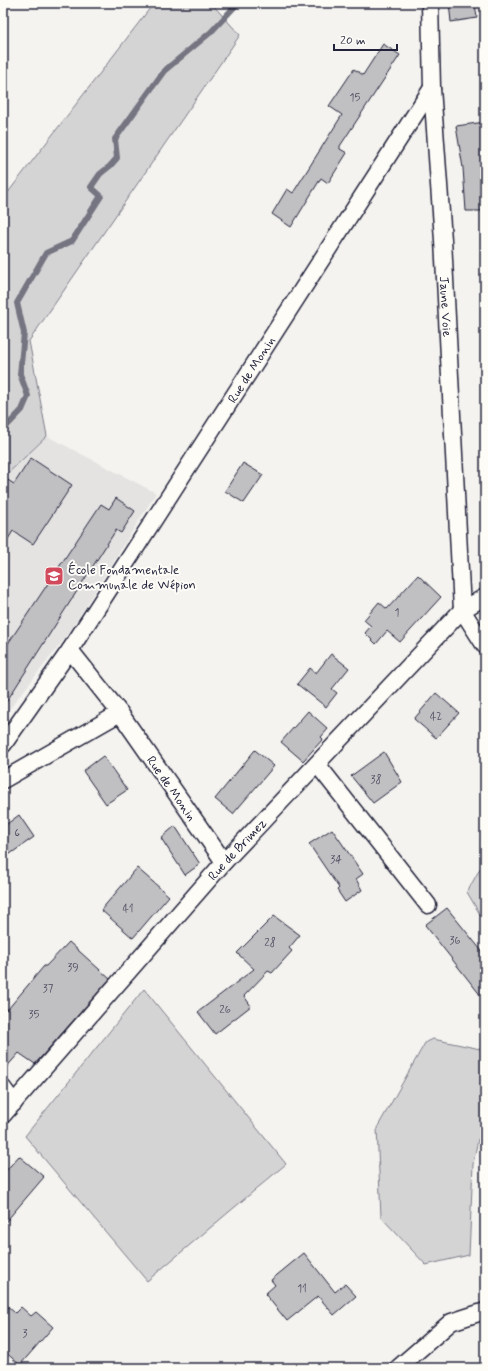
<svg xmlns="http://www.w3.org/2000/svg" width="488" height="1371" viewBox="0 0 488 1371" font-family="Mynerve,sans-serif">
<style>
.built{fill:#e4e3e2}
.green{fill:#d5d4d5;stroke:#7c7b88}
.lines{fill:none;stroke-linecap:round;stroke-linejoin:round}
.stream{stroke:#757582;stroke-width:6}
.building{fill:#c0bfc2;stroke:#22223b}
.minor-casing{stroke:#22223b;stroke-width:19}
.minor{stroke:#fdfcf7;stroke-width:16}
.labels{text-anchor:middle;stroke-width:4;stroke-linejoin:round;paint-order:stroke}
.number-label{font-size:11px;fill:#4a495d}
.street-label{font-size:13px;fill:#22223b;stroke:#fdfcf7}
.poi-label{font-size:13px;fill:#22223b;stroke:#fdfcf7;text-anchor:start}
</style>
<rect width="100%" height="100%" fill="#f4f3ef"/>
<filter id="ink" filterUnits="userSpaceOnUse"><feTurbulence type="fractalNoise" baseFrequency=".025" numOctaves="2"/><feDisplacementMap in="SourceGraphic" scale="8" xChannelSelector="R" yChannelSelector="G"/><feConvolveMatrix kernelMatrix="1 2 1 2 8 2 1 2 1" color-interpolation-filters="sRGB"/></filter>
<g filter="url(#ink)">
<path class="built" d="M47 436 156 493 67 636 3 717V478Z"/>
<path class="green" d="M154 3H211L240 35 29 341 47 436 3 478V199Z
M485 862V923L467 892 481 867Z
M144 989 286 1164 147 1281 25 1136Z
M433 1039 485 1050V1133L478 1139 473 1164 469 1255 426 1265 381 1217 377 1128 425 1043Z"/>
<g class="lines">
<path class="stream" d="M3 430 22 410 28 396 20 374 24 333 17 303 46 253 72 241 101 196 91 187 100 174 110 166 117 158 115 139 164 71 211 32 238 3"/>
</g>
<path class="building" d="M449 3H475L477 18 451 22Z
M383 44 400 55 340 146V149L347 153 328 183 321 178 291 227 272 214 287 189 293 193 342 115 329 106 354 69 363 75Z
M485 122V211H466L463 168 456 126Z
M31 458 72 485 33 544 13 531 3 547V477L14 484Z
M243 463 263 475 244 503 225 491Z
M116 498 135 511 121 533 116 530 3 707V651L101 504 109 509Z
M418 575 441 597 400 642 387 631 376 644 365 633 371 626 364 620 379 602 387 609Z
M331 654 349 668 332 689 337 693 326 707 297 684 310 668 316 673Z
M436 693 459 713 436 738 414 719Z
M308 711 328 729 321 737 323 739 303 761 281 742Z
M255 750 274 766 233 814 215 799Z
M384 752 402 782 373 803 351 776Z
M103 756 127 790 106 804 83 771Z
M19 815 34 837 3 859V827Z
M175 826 200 864 185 875 161 838Z
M332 829 363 874 356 879 362 890 345 902 337 890 339 888 309 844Z
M137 868 169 896 133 938 101 910Z
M447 908 485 955V1001L425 925Z
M274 916 300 935 289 948 292 951 272 973 268 971 244 996 251 1006 215 1034 198 1012 254 969 237 953Z
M69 942 110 979 35 1064 19 1053 3 1071V1011L8 1009 44 966H46Z
M19 1156 44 1177 3 1225V1174Z
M304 1253 335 1292 345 1284 356 1296 334 1315 318 1296 287 1321 265 1294 275 1285 271 1280Z
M3 1302 15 1313 21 1307 31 1316 36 1312 53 1327 20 1365 3 1350Z"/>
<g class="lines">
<defs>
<g id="minor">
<path id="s1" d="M430 3 432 88 443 240 462 610 485 646"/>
<path d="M3 745 70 650"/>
<path d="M317 764 428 905"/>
<path d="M3 780 120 713"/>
<path id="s2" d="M224 862 120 713 70 650 432 88"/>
<path d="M3 1088 14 1103"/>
<path id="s3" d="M3 1115 224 862 462 610 485 597"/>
<path d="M398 1368 451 1322 485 1311"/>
</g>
</defs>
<use href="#minor" class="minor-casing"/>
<use href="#minor" class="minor"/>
</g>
</g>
<defs>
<symbol id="school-square" viewBox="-11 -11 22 22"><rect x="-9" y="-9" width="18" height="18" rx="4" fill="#d1495b" stroke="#fdfcf7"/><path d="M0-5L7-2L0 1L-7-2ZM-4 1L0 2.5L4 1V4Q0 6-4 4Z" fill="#fff"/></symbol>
</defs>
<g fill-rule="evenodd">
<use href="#school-square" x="43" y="565" width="22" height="22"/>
</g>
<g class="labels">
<g class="number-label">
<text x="355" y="101">15</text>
<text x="397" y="616">1</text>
<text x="436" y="720">42</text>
<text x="376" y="783">38</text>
<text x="17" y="836">6</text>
<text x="336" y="863">34</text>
<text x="128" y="912">41</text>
<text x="455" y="944">36</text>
<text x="270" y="946">28</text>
<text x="73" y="971">39</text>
<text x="48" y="992">37</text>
<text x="225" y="1013">26</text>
<text x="34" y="1018">35</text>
<text x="302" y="1292">11</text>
<text x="25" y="1337">3</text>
</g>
<g class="street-label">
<text dy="5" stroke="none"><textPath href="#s1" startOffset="304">Jaune Voie</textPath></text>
<text dy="5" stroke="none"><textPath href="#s2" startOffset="596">Rue de Monin</textPath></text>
<text transform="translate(172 788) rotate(55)" y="5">Rue de Monin</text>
<text dy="5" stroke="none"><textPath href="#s3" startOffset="354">Rue de Brimez</textPath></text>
</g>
<g class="poi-label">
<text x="68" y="574">École Fondamentale<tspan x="68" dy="15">Communale de Wépion</tspan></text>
</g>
</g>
<rect width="488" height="1371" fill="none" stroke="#fdfcf7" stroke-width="16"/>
<rect x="8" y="8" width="472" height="1355" fill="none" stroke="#22223b" stroke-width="1.5" filter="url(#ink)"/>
<path d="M334 44v6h63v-6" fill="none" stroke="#22223b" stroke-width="2"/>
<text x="340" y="44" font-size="12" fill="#22223b" stroke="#fdfcf7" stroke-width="3" paint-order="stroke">20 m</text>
</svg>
